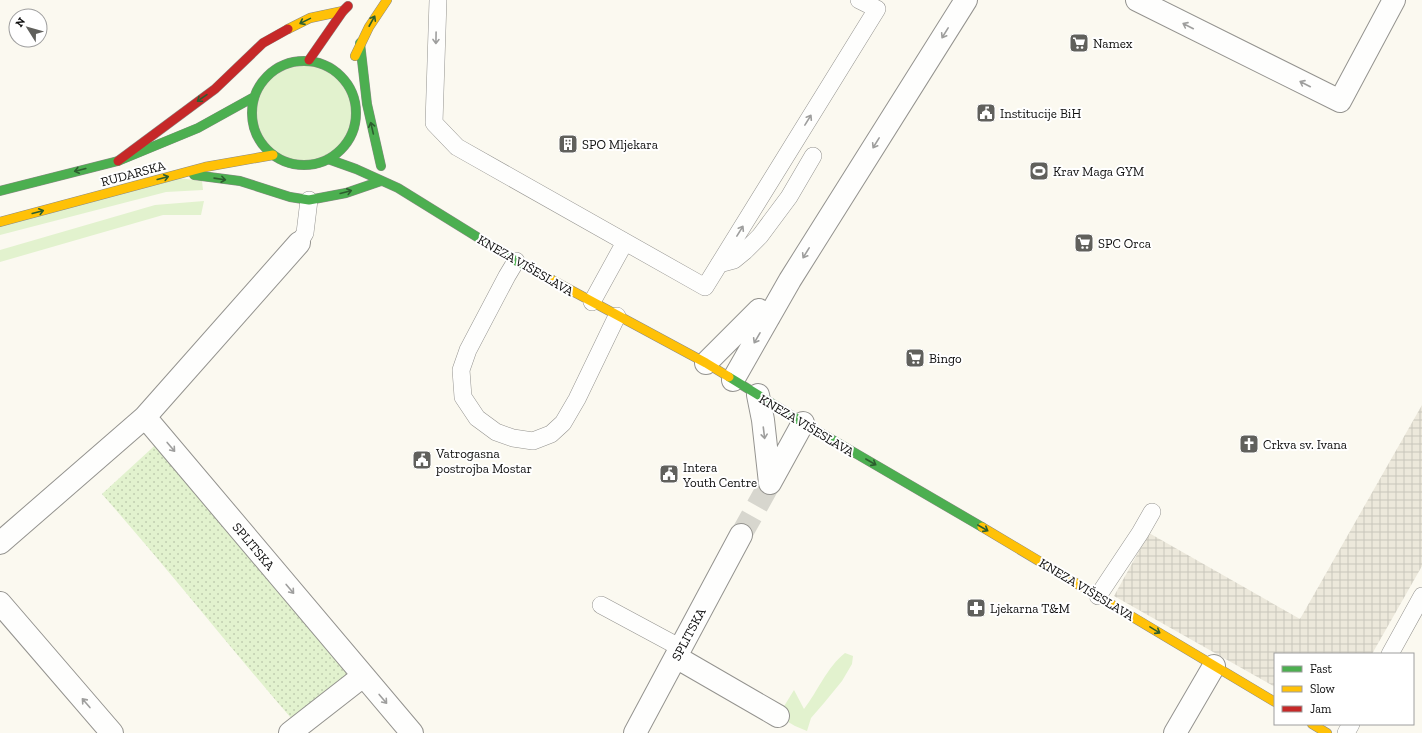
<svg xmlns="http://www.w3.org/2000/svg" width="1422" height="733" viewBox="0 0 1422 733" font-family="'Zilla Slab',serif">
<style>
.grass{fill:#e2f2ce}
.park{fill:url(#park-dots)}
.plaza{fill:url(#plaza-grid)}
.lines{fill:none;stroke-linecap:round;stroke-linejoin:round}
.street-tunnel{stroke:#d7d6ce;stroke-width:22;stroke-dasharray:22 11;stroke-linecap:butt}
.lane-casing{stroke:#94938f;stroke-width:18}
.street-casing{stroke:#94938f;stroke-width:24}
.fast-casing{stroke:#8b8a86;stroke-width:10}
.slow-casing{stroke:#8b8a86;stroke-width:10}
.jam-casing{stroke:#8b8a86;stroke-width:10}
.lane{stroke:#fefefd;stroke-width:17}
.street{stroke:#fefefd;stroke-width:22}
.fast{stroke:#4caf50;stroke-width:9}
.slow{stroke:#ffc107;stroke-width:9}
.jam{stroke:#c62828;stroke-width:9}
.oneway{stroke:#2c5e2e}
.oneway2{stroke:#9e9e9d}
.labels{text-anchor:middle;stroke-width:4;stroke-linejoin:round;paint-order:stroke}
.poi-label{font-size:13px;fill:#0d0d0d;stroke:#fff;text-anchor:start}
.street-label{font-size:13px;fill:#0d0d0d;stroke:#fff}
</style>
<defs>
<pattern id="park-dots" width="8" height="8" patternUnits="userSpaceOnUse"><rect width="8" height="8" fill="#e2f2ce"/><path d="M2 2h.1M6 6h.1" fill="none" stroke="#c1ceb0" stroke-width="1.8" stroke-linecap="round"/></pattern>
<pattern id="plaza-grid" width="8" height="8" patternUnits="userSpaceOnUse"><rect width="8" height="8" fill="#ece8db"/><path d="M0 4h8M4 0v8" fill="none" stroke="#c9c6bb"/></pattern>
</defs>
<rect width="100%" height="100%" fill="#fbf9f0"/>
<path class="grass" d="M255 112a49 49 0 1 1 98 0a49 49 0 1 1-98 0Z
M178 178 202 181 203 190 166 192 0 235V225Z
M204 201 201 215H163L0 262V250L155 205Z
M845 653 853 656 852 664 842 681 824 703 811 718 807 731 795 726 778 716 794 690 804 709C818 691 827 667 845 653Z"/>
<path class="park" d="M163 438 363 676 297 725C231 649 169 570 102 494Z"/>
<path class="plaza" d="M1422 405V566L1372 654H1275V687L1114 596 1149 533 1300 619Z"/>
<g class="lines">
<path class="street-tunnel" d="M741 535 770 483"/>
<defs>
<path id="lane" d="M438 0 434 123 457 147 705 287 877 9 859 0
M299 243 305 233 309 200
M516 261 507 276 468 350 461 370 463 397 477 418 496 432 513 438 533 441 551 434 563 423 577 399 617 316
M719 264 734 260 745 251 760 236 789 197 813 156
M592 302 625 242
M1098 596 1140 533 1152 512
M601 605 681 648
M1390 654 1422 596
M1346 733 1351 724"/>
<path id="street" d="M1137 0 1340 101 1394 0
M706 363 759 310 769 317
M733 380 790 280 966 0
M758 395 763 420 770 483
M145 417 412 733
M770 483 803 423
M0 543 145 417 299 243
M0 603 112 733
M676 657 778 716
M290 733 363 676
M635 733 741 535
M1175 733 1214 666"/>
<path id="fast" d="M360 43 367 104 381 166
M252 113a52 52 0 1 1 104 0a52 52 0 1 1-104 0Z
M328 159 356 169 398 188 516 261 552 280
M194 175 240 181 290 197 309 200 346 193 381 181
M0 191 118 161 198 128 254 97
M729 377 807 425 982 527"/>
<path id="slow" d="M288 29 310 18 343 11
M355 56 369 27 387 0
M0 222 205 167 273 155
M552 280 706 363 729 377
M982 527 1275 702
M1312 724 1327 733"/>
<path id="jam" d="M309 60 343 11 348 6
M118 161 215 89 263 43 288 29"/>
</defs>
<use href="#lane" class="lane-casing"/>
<use href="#street" class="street-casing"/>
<use href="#fast" class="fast-casing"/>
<use href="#slow" class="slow-casing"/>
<use href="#jam" class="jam-casing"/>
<use href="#lane" class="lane"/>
<use href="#street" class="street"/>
<use href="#fast" class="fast"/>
<use href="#slow" class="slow"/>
<use href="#jam" class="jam"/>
</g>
<defs><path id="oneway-shaft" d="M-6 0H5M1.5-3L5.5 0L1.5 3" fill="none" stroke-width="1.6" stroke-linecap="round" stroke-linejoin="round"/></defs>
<g class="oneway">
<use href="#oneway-shaft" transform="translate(305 21) rotate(154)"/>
<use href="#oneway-shaft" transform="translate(372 21) rotate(-61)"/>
<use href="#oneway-shaft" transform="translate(202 98) rotate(145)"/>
<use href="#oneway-shaft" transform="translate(372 128) rotate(-103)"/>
<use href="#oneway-shaft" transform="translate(80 170) rotate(166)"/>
<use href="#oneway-shaft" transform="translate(163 178) rotate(-15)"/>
<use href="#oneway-shaft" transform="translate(220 179) rotate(8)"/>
<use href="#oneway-shaft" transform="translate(346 192) rotate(-15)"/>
<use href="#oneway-shaft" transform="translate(38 212) rotate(-15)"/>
<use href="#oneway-shaft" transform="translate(871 462) rotate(30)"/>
<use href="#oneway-shaft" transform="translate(983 528) rotate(30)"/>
<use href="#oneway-shaft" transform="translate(1155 630) rotate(31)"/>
</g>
<g class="oneway2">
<use href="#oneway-shaft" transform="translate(1188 26) rotate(-153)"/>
<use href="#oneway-shaft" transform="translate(945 33) rotate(122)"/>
<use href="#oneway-shaft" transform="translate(436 38) rotate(91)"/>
<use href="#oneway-shaft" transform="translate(1305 84) rotate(-153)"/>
<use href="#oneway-shaft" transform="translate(808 120) rotate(-58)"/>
<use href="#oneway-shaft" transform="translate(876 143) rotate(122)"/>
<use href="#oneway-shaft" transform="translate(740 231) rotate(-58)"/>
<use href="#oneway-shaft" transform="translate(806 253) rotate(122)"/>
<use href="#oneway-shaft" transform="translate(757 338) rotate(120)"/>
<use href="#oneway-shaft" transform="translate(764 433) rotate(83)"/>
<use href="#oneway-shaft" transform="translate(171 447) rotate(50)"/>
<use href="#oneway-shaft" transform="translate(290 589) rotate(50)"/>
<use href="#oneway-shaft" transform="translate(383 699) rotate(50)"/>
<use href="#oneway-shaft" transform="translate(86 703) rotate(-131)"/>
</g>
<defs>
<symbol id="supermarket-square" viewBox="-11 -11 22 22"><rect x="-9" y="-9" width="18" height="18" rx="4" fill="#60605c" stroke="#fff"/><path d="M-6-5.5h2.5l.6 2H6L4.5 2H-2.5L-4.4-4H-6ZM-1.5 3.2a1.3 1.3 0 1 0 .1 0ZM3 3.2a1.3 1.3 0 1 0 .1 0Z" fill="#fff"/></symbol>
<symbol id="civic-square" viewBox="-11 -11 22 22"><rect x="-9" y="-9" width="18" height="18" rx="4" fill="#60605c" stroke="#fff"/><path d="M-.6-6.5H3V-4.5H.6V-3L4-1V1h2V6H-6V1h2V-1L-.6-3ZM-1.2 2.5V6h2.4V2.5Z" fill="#fff"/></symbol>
<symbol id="building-square" viewBox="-11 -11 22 22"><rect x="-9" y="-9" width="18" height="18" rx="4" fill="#60605c" stroke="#fff"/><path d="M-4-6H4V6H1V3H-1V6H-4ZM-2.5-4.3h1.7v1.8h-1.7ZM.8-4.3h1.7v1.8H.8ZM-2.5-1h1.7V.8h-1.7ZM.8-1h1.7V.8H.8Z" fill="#fff"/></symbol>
<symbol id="stadium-square" viewBox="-11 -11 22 22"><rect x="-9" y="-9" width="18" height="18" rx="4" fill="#60605c" stroke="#fff"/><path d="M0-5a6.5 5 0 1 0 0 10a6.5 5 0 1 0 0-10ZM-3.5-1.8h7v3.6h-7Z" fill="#fff"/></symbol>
<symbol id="church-square" viewBox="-11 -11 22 22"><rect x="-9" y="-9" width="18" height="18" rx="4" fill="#60605c" stroke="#fff"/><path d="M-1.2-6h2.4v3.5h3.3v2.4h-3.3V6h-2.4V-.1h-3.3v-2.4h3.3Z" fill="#fff"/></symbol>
<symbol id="pharmacy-square" viewBox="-11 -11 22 22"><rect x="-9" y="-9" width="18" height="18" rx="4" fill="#60605c" stroke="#fff"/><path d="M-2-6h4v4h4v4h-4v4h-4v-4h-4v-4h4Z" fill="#fff"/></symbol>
</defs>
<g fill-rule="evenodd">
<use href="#supermarket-square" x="1068" y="32" width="22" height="22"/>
<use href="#civic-square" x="975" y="102" width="22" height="22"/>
<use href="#building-square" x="557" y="133" width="22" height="22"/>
<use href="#stadium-square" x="1028" y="160" width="22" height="22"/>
<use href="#supermarket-square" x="1073" y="232" width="22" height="22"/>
<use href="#supermarket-square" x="904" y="347" width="22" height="22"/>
<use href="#church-square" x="1238" y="433" width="22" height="22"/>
<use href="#civic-square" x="411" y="449" width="22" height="22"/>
<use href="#civic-square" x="658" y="463" width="22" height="22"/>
<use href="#pharmacy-square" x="965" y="597" width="22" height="22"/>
</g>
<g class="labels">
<g class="poi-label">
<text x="1093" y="48">Namex</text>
<text x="1000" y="118">Institucije BiH</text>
<text x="582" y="149">SPO Mljekara</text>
<text x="1053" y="176">Krav Maga GYM</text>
<text x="1098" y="248">SPC Orca</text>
<text x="929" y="363">Bingo</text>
<text x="1263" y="449">Crkva sv. Ivana</text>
<text x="436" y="458">Vatrogasna<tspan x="436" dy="15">postrojba Mostar</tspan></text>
<text x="683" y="472">Intera<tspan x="683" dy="15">Youth Centre</tspan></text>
<text x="990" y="613">Ljekarna T&amp;M</text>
</g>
<g class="street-label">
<text transform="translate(133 173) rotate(-15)" y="5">RUDARSKA</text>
<text transform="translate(526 265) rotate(30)" y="5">KNEZA VIŠESLAVA</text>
<text transform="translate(807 425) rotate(31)" y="5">KNEZA VIŠESLAVA</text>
<text transform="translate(254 546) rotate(50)" y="5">SPLITSKA</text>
<text transform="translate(1087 589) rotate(31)" y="5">KNEZA VIŠESLAVA</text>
<text transform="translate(688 634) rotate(-62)" y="5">SPLITSKA</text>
</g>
</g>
<rect x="1274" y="653" width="140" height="72" fill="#ffffff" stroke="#9e9e9e"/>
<rect x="1282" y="666" width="20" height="6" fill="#4caf50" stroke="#9e9e9e"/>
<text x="1310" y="673" font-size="12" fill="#0d0d0d">Fast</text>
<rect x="1282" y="686" width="20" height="6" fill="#ffc107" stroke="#9e9e9e"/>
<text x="1310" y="693" font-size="12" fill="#0d0d0d">Slow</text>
<rect x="1282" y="706" width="20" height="6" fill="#c62828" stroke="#9e9e9e"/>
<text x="1310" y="713" font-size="12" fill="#0d0d0d">Jam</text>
<g transform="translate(28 28) rotate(307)"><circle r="19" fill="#ffffff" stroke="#9e9e9e"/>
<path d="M0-3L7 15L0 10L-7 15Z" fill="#60605c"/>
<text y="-6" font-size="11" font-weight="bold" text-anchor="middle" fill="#0d0d0d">N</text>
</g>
</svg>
